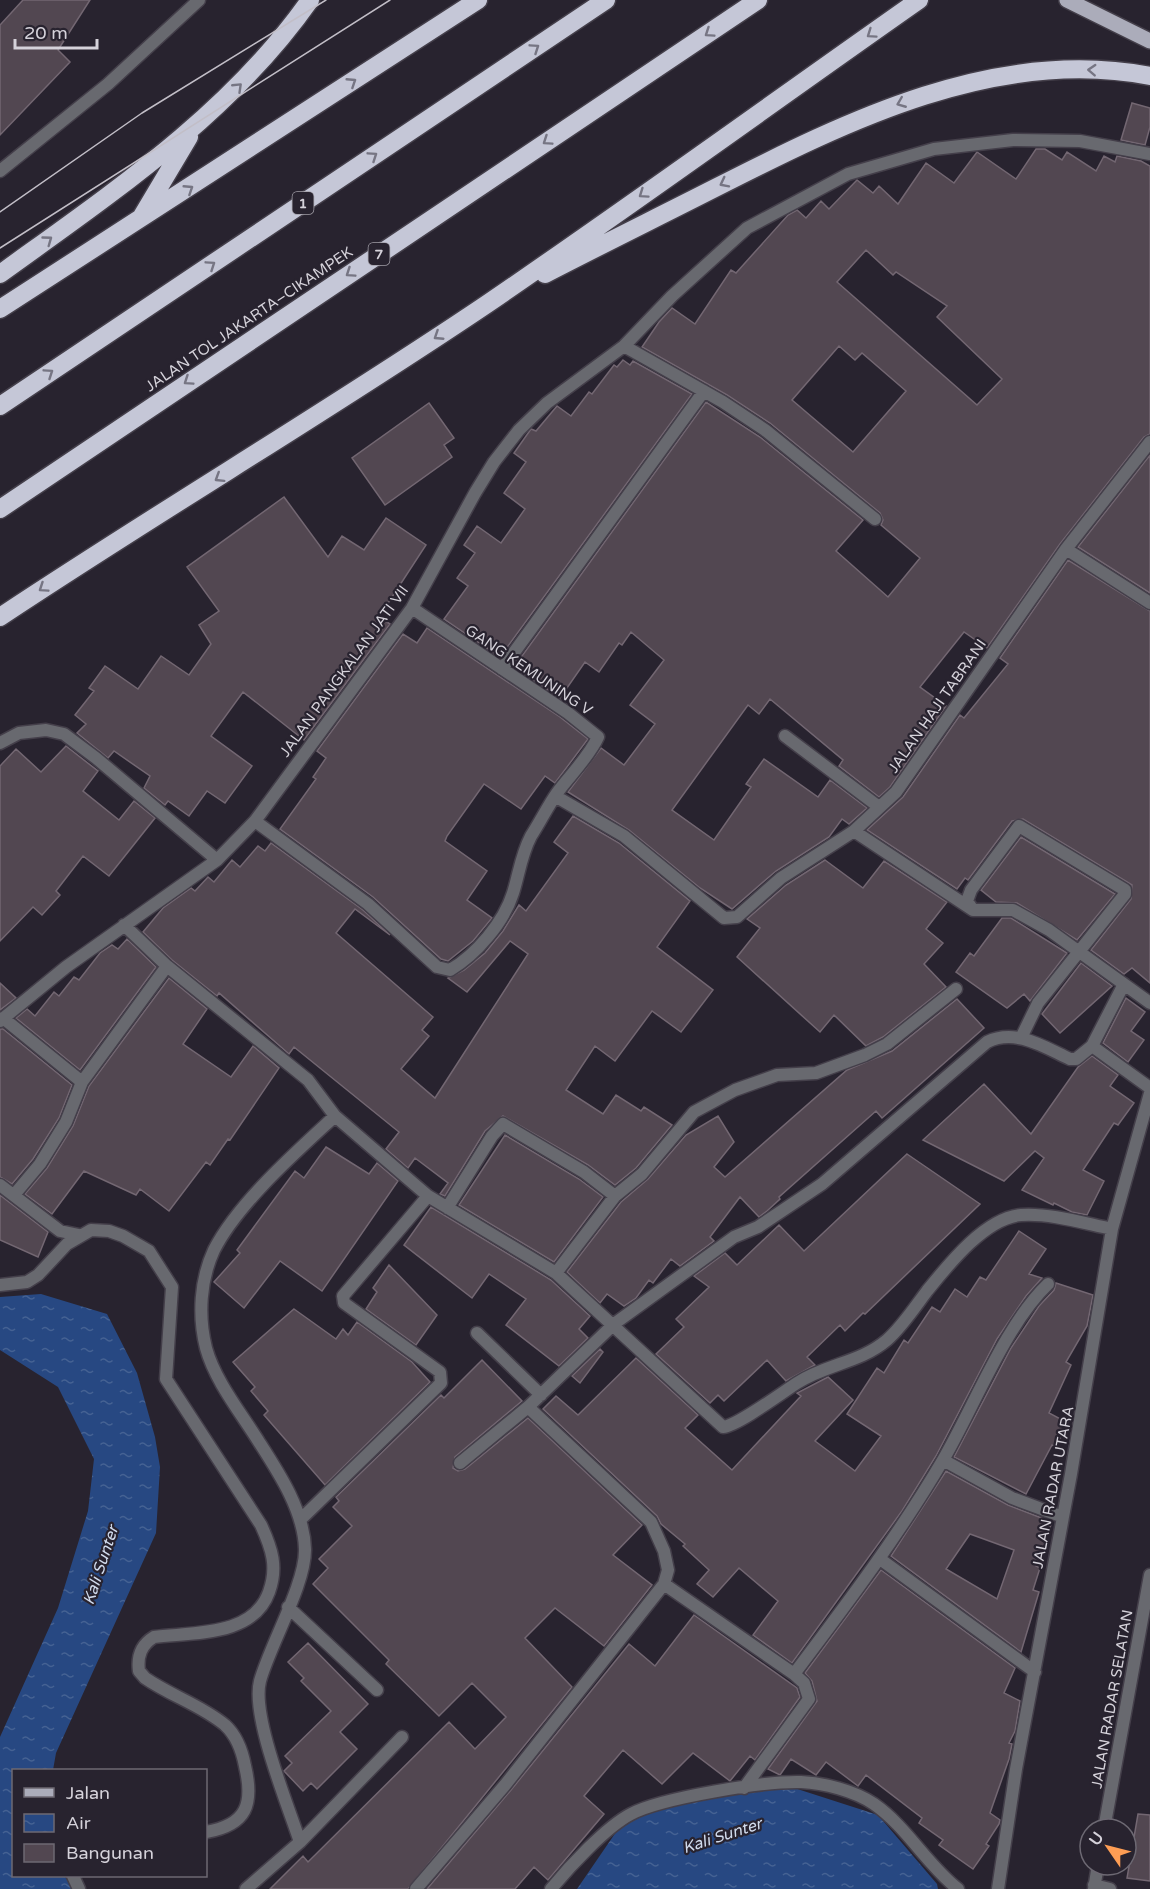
<svg xmlns="http://www.w3.org/2000/svg" width="1150" height="1889" viewBox="0 0 1150 1889" font-family="'Varela Round',sans-serif">
<style>
.water{fill:url(#water-ripples)}
.building{fill:#524751;stroke:#736772;stroke-width:1.5;fill-rule:evenodd}
.lines{fill:none;stroke-linecap:round;stroke-linejoin:round}
.minor-casing{stroke:#443f4a;stroke-width:15}
.primary-casing{stroke:#443f4a;stroke-width:18}
.motorway-casing{stroke:#443f4a;stroke-width:21}
.minor{stroke:#68696f;stroke-width:12}
.primary{stroke:#abacba;stroke-width:15}
.motorway{stroke:#c5c7d7;stroke-width:18}
.tram{stroke:#c2bec7;stroke-width:1.5}
.oneway{stroke:#767583}
.labels{text-anchor:middle;stroke-width:4.5;stroke-linejoin:round;paint-order:stroke}
.shield{fill:#28232f;stroke:#a19ea7;stroke-width:1.5}
.shield-label{font-size:14px;font-weight:bold;fill:#d5d2da}
.street-label{font-size:15px;fill:#d5d2da;stroke:#28232f}
.water-label{font-size:16px;font-style:italic;fill:#d1dbed;stroke:#28232f}
</style>
<defs>
<pattern id="water-ripples" width="26" height="14" patternUnits="userSpaceOnUse" patternTransform="scale(1.5)"><rect width="26" height="14" fill="#274882"/><path d="M2 4q2-2 4 0t4 0M15 11q2-2 4 0t4 0" fill="none" stroke="#456293"/></pattern>
</defs>
<rect width="100%" height="100%" fill="#28232f"/>
<path class="water" d="M41 1294 107 1314 137 1373 155 1437 160 1467 156 1533 56 1753 53 1770H14V1876H64L75 1889H0V1737L58 1608 88 1511 94 1459 58 1387 0 1350V1297Z
M788 1786 878 1815 937 1884 938 1889H577L625 1819 684 1801Z"/>
<path class="building" d="M23 0H90L58 50 70 62 0 135V25Z
M1132 103 1150 108V127L1145 145 1121 140Z
M1036 149H1045L1062 160 1067 152 1096 171 1104 156 1115 162 1117 156 1141 161 1150 166V434L1144 437 1060 544 987 648 964 632 920 687 946 706 890 787 879 797 839 766 843 760 770 699 759 714 748 705 672 810 714 840 751 787 746 784 764 759 818 797 830 780 867 808 849 824 842 819 829 837 776 871 732 909 700 888 629 830 568 792 601 748 624 765 655 724 630 705 664 660 631 632 622 645 619 643 599 672 585 662 560 698 514 667 706 402 760 437 863 520 836 551 888 597 920 558 881 525 883 520 880 513 770 423 727 395 642 347 659 322 672 308 695 324 731 270 736 273 788 215 797 210 806 218 821 201 829 209 857 180 873 193 879 186 898 204 926 163 954 183 977 152 1016 179ZM866 250 893 275 896 272 947 306 937 317 1002 379 977 405 837 282ZM839 346 855 360 862 353 906 391 853 452 792 400Z
M623 360 630 365 633 361 692 394 500 657 444 619 468 586 457 578 475 553 464 545 477 526 501 543 525 509 504 493 526 462 514 453 531 429 536 431 557 406 571 416 589 392 592 394 614 365 617 367Z
M429 403 454 438 444 445 452 457 385 505 352 458Z
M1150 455V593L1078 547Z
M284 497 328 557 342 536 364 550 386 518 426 545 379 617 390 624 304 740 243 692 211 736 252 766 225 803 207 791 189 816 168 801 165 805 144 788 150 776 114 751 108 758 77 733 86 724 75 715 94 691 89 688 105 666 138 689 161 656 189 675 211 644 199 625 219 611 187 567Z
M1068 560 1150 611V983L1132 968 1124 974 1091 950 1131 899 1132 885 1023 819 1012 821 968 880 965 878 957 889 867 830 903 797 960 715 964 718 1008 664 1000 658Z
M427 628 560 717 588 739 555 783 545 776 521 809 484 784 447 836 445 841 487 871 467 900 492 918 473 941 448 961 441 959 373 897 280 829 316 779 313 777 326 758 317 751 403 634 417 643Z
M66 746 98 771 83 791 119 820 134 801 155 818 109 876 83 856 56 891 60 895 42 915 33 907 0 941V766L16 749 41 772Z
M573 816 619 843 690 901 657 947 713 990 681 1032 652 1011 615 1061 595 1046 566 1090 603 1114 616 1095 641 1111 644 1107 672 1125 636 1168 615 1185 588 1165 503 1116 485 1131 445 1196 440 1194 448 1183 415 1158 408 1168 386 1149 399 1132 294 1047 289 1054 219 993 217 996 172 960 143 932 163 908 191 888 195 891 208 877 214 882 232 860 240 867 258 846 265 851 271 843 363 910 390 935 355 909 336 933 433 1017 422 1030 429 1036 401 1069 435 1098 528 954 510 941 467 992 448 978 464 970 485 953 503 931 519 905 526 911 568 853 554 842Z
M1021 837 1115 894 1077 940 1017 903 996 902 981 890Z
M825 860 863 888 884 861 947 902 926 929 943 943 924 964 946 987 883 1037 866 1046 834 1015 820 1032 737 957 760 928 747 919 786 885Z
M1002 918H1011L1067 953 1030 1001 1024 994 1007 1008 956 972 970 953 974 956Z
M127 939 156 967 80 1070 16 1018 27 1009 35 1016 54 992 59 996 74 977 79 980 100 953 112 945 118 949Z
M1081 963 1112 986 1060 1033 1042 1014Z
M169 978 207 1009 183 1044 231 1077 253 1046 279 1068 230 1140 228 1139 210 1165 206 1162 169 1211 140 1189 136 1195 84 1171 52 1214 25 1194 47 1168 73 1126 89 1086Z
M0 983 16 998 0 1010Z
M1126 998 1145 1012 1131 1031 1144 1040 1128 1062 1103 1043Z
M957 999 984 1028 882 1118 876 1111 779 1197 780 1199 767 1211 759 1217 740 1197 710 1237 714 1241 680 1266 671 1259 653 1283 649 1280 636 1298 624 1306 607 1294 600 1303 567 1272 621 1202 648 1179 686 1135 718 1116 734 1142 714 1167 725 1177 847 1070 892 1051Z
M0 1029H3L72 1085 59 1118 33 1159 12 1184 0 1177Z
M1092 1056 1118 1075 1110 1086 1134 1103 1118 1125 1114 1123 1083 1170 1104 1181 1087 1215 1072 1212 1054 1203 1053 1205 1022 1190 1044 1158 1035 1151 1004 1181 923 1140 984 1084 1031 1134 1078 1067Z
M505 1135 579 1179 603 1197 554 1262 459 1205Z
M326 1147 369 1174 377 1163 398 1181 322 1291 280 1261 244 1308 214 1282 240 1253 237 1250 295 1171 304 1178Z
M907 1154 980 1204 865 1314 863 1313 845 1331 840 1325 807 1357 815 1365 786 1381 767 1360 724 1401 718 1395 710 1403 656 1354 684 1327 676 1319 709 1287 694 1276 725 1253 737 1265 779 1225 804 1251Z
M0 1195 48 1232 38 1257 0 1240Z
M431 1207 551 1280 590 1316 579 1329 588 1338 559 1366 506 1325 526 1299 489 1274 472 1298 404 1245Z
M1019 1231 1046 1249 1029 1274 1042 1278 1026 1296 997 1339 936 1456 902 1511 792 1663 753 1635 778 1601 739 1568 713 1597 697 1584 709 1570 683 1546 685 1544 661 1524 657 1516 543 1409 556 1396 578 1415 636 1358 698 1415 685 1428 732 1470 801 1396 797 1393 828 1377 853 1400 815 1441 855 1471 881 1436 847 1414 877 1368 884 1373 904 1340 908 1343 932 1307 940 1312 955 1289 967 1297 980 1277 986 1280Z
M389 1265 437 1315 416 1345 366 1309 377 1292 373 1288Z
M1056 1283 1093 1295 1087 1326 1066 1362 1071 1365 1049 1413 1068 1423 1056 1447 1052 1445 1026 1494 954 1457 1011 1348 1039 1306 1054 1290Z
M294 1309 336 1339 343 1329 348 1335 357 1322 412 1362 430 1382 325 1485 264 1415 268 1411 251 1391 255 1387 233 1362Z
M600 1349 603 1352 580 1383 572 1376Z
M482 1360 522 1401 455 1457 453 1468 458 1471 465 1469 528 1418 642 1525 613 1555 652 1585 604 1646 555 1608 525 1638 572 1687 408 1889H270L303 1856 308 1862 449 1722 475 1749 506 1717 472 1683 439 1716 386 1664 389 1660 313 1584 328 1568 319 1559 352 1526 333 1507 339 1501 336 1497 441 1395 444 1398Z
M946 1471 1008 1505 1052 1522 1036 1566 1040 1568 1033 1590 1039 1592 1021 1652 891 1556ZM970 1534 1014 1550 997 1599 946 1569Z
M881 1570 1015 1668 1004 1693 1020 1701 1015 1731 1009 1743 1012 1744 1009 1759 990 1813 1000 1820 999 1824 986 1844 989 1846 973 1869 939 1845 943 1840 919 1823 922 1818 866 1775 858 1786 826 1762 816 1775 791 1759 780 1775 768 1769 817 1701 812 1681 805 1673Z
M694 1615 797 1688 800 1697 755 1760 750 1756 730 1781 693 1753 662 1784 623 1750 584 1796 604 1814 548 1880 534 1867 515 1889H427L511 1790 629 1644 655 1666Z
M308 1643 368 1704 340 1732 357 1749 317 1789 311 1783 303 1791 284 1771 292 1763 285 1756 331 1711 301 1681 304 1678 288 1662Z
M1138 1814 1150 1815V1881L1127 1878Z"/>
<g class="lines">
<defs>
<path id="minor" d="M0 171 108 84 199 0
M624 346 723 402 765 430 875 519
M1066 549 1150 603
M502 669 704 391
M785 736 879 807
M0 743 19 733 46 730 64 734 96 758 217 860
M555 796 624 836 724 918 737 917 781 878 854 831 896 792 1066 549 1150 442
M255 821 368 904 437 967 450 970C476 955 504 922 513 893 519 874 521 855 531 836 540 822 548 806 557 793 570 775 589 757 598 737L568 713 412 608
M854 831 973 910H1013L1049 930 1150 1003
M973 910 967 901 971 890 1019 826 1125 890V894L1038 1003 1021 1038
M124 925 167 966 308 1080 335 1116 428 1196 556 1273 723 1427C737 1426 783 1392 797 1383 826 1364 860 1363 887 1340 902 1327 915 1307 927 1291 948 1265 985 1218 1021 1215 1050 1213 1083 1223 1112 1229
M3 1018 82 1082
M0 1021 66 967 217 860 255 821 412 608 475 493 494 462 519 430 547 403 624 346 672 296 747 228 848 174 934 149 1013 140 1080 141 1150 154
M1092 1046 1124 984
M0 1185 60 1231 79 1235
M14 1195 40 1164 66 1122 82 1082 167 966
M447 1208 492 1136 503 1124 584 1172 615 1196
M556 1273 615 1196 642 1174 694 1112 735 1090 777 1075 816 1073 865 1055 887 1044 956 989
M0 1285 27 1282 38 1275 67 1244 91 1230 109 1231 123 1236 149 1251 172 1287 166 1379 261 1525C272 1549 278 1567 269 1592 253 1637 193 1632 154 1637 141 1645 137 1656 139 1671L145 1678C171 1696 201 1705 225 1725 237 1736 242 1750 245 1766 254 1804 247 1825 206 1832
M477 1333 541 1395
M943 1460 1012 1498 1063 1517
M460 1463 528 1407 614 1324 734 1237 758 1227 822 1184 987 1042C1016 1028 1044 1047 1070 1059H1076L1092 1046 1150 1088
M301 1519 441 1383 440 1372 344 1303 343 1296 428 1196
M880 1559 1035 1672
M664 1584 794 1674
M288 1607 377 1690
M744 1788 809 1699 804 1683 794 1674C846 1605 899 1535 943 1460 974 1407 1005 1325 1048 1284
M1104 1829 1150 1575
M300 1842C288 1805 251 1716 260 1681 270 1645 306 1583 305 1549 304 1511 279 1473 259 1442 241 1413 215 1381 206 1348 198 1316 200 1280 214 1250 238 1203 296 1152 335 1116
M73 1876 79 1889
M1094 1885 1110 1889
M246 1889 300 1842 402 1737
M416 1889 505 1785 664 1584 668 1570 664 1551 651 1522 528 1407
M551 1889C569 1867 606 1827 631 1814 661 1798 765 1781 801 1782 824 1783 855 1791 874 1804 907 1827 927 1865 958 1889
M998 1889 1016 1769 1071 1474 1112 1229 1150 1093
M1094 1889 1098 1865"/>
<path id="primary" d="M1067 0 1150 41"/>
<path id="motorway" d="M142 216 189 137
M0 274C112 193 230 114 310 0
M545 274C601 245 658 217 715 188 847 121 997 46 1150 76
M0 309 478 0
M0 406 606 0
M0 509 758 0
M0 617C161 510 327 412 487 304 632 205 775 101 919 0"/>
</defs>
<use href="#minor" class="minor-casing"/>
<use href="#primary" class="primary-casing"/>
<use href="#motorway" class="motorway-casing"/>
<use href="#minor" class="minor"/>
<use href="#primary" class="primary"/>
<use href="#motorway" class="motorway"/>
<path class="tram" d="M0 212 142 113 326 0
M0 248 390 0"/>
</g>
<defs><path id="oneway-chevron" d="M-2-3.5L2.5 0L-2 3.5" fill="none" stroke-width="1.6" stroke-linecap="round" stroke-linejoin="round" transform="scale(1.5)"/></defs>
<g class="oneway">
<use href="#oneway-chevron" transform="translate(709 33) rotate(146)"/>
<use href="#oneway-chevron" transform="translate(871 34) rotate(145)"/>
<use href="#oneway-chevron" transform="translate(535 48) rotate(-34)"/>
<use href="#oneway-chevron" transform="translate(1092 70) rotate(-177)"/>
<use href="#oneway-chevron" transform="translate(352 82) rotate(-33)"/>
<use href="#oneway-chevron" transform="translate(238 87) rotate(-44)"/>
<use href="#oneway-chevron" transform="translate(901 103) rotate(158)"/>
<use href="#oneway-chevron" transform="translate(547 141) rotate(146)"/>
<use href="#oneway-chevron" transform="translate(373 156) rotate(-34)"/>
<use href="#oneway-chevron" transform="translate(724 183) rotate(153)"/>
<use href="#oneway-chevron" transform="translate(189 189) rotate(-33)"/>
<use href="#oneway-chevron" transform="translate(643 194) rotate(145)"/>
<use href="#oneway-chevron" transform="translate(48 240) rotate(-36)"/>
<use href="#oneway-chevron" transform="translate(211 265) rotate(-34)"/>
<use href="#oneway-chevron" transform="translate(350 273) rotate(146)"/>
<use href="#oneway-chevron" transform="translate(438 336) rotate(147)"/>
<use href="#oneway-chevron" transform="translate(49 373) rotate(-34)"/>
<use href="#oneway-chevron" transform="translate(188 381) rotate(146)"/>
<use href="#oneway-chevron" transform="translate(219 478) rotate(148)"/>
<use href="#oneway-chevron" transform="translate(43 588) rotate(146)"/>
</g>
<g class="labels">
<g class="shield">
<rect x="292.5" y="192" width="21" height="22" rx="4.5"/>
<rect x="368.5" y="243" width="21" height="22" rx="4.5"/>
</g>
<g class="shield-label">
<text x="303" y="208">1</text>
<text x="379" y="259">7</text>
</g>
<g class="street-label">
<text transform="translate(249 319) rotate(-34)" y="5">JALAN TOL JAKARTA–CIKAMPEK</text>
<text transform="translate(529 670) rotate(34)" y="5">GANG KEMUNING V</text>
<text transform="translate(344 671) rotate(-54)" y="5">JALAN PANGKALAN JATI VII</text>
<text transform="translate(937 706) rotate(-55)" y="5">JALAN HAJI TABRANI</text>
<text transform="translate(1053 1487) rotate(-79)" y="5">JALAN RADAR UTARA</text>
<text transform="translate(1112 1699) rotate(-80)" y="5">JALAN RADAR SELATAN</text>
</g>
<g class="water-label">
<text transform="translate(100 1565) rotate(-72)" y="6">Kali Sunter</text>
<text transform="translate(722 1835) rotate(-18)" y="6">Kali Sunter</text>
</g>
</g>
<rect x="12" y="1769" width="195" height="108" fill="#28232f" stroke="#6d6973" stroke-width="1.5"/>
<rect x="24" y="1788" width="30" height="9" fill="#abacba" stroke="#6d6973" stroke-width="1.5"/>
<text x="66" y="1799" font-size="18" fill="#d5d2da">Jalan</text>
<rect x="24" y="1814" width="30" height="18" fill="url(#water-ripples)" stroke="#6d6973" stroke-width="1.5"/>
<text x="66" y="1829" font-size="18" fill="#d5d2da">Air</text>
<rect x="24" y="1844" width="30" height="18" fill="#524751" stroke="#6d6973" stroke-width="1.5"/>
<text x="66" y="1859" font-size="18" fill="#d5d2da">Bangunan</text>
<g transform="translate(1108 1847) rotate(305)"><circle r="28" fill="#28232f" stroke="#6d6973" stroke-width="1.5"/>
<path d="M0-4.5L10 22L0 15L-10 22Z" fill="#fd9d54"/>
<text y="-9" font-size="16" font-weight="bold" text-anchor="middle" fill="#d5d2da">U</text>
</g>
<path d="M15 39v9h82v-9" fill="none" stroke="#d5d2da" stroke-width="3"/>
<text x="24" y="39" font-size="18" fill="#d5d2da" stroke="#28232f" stroke-width="4.5" paint-order="stroke">20 m</text>
</svg>
